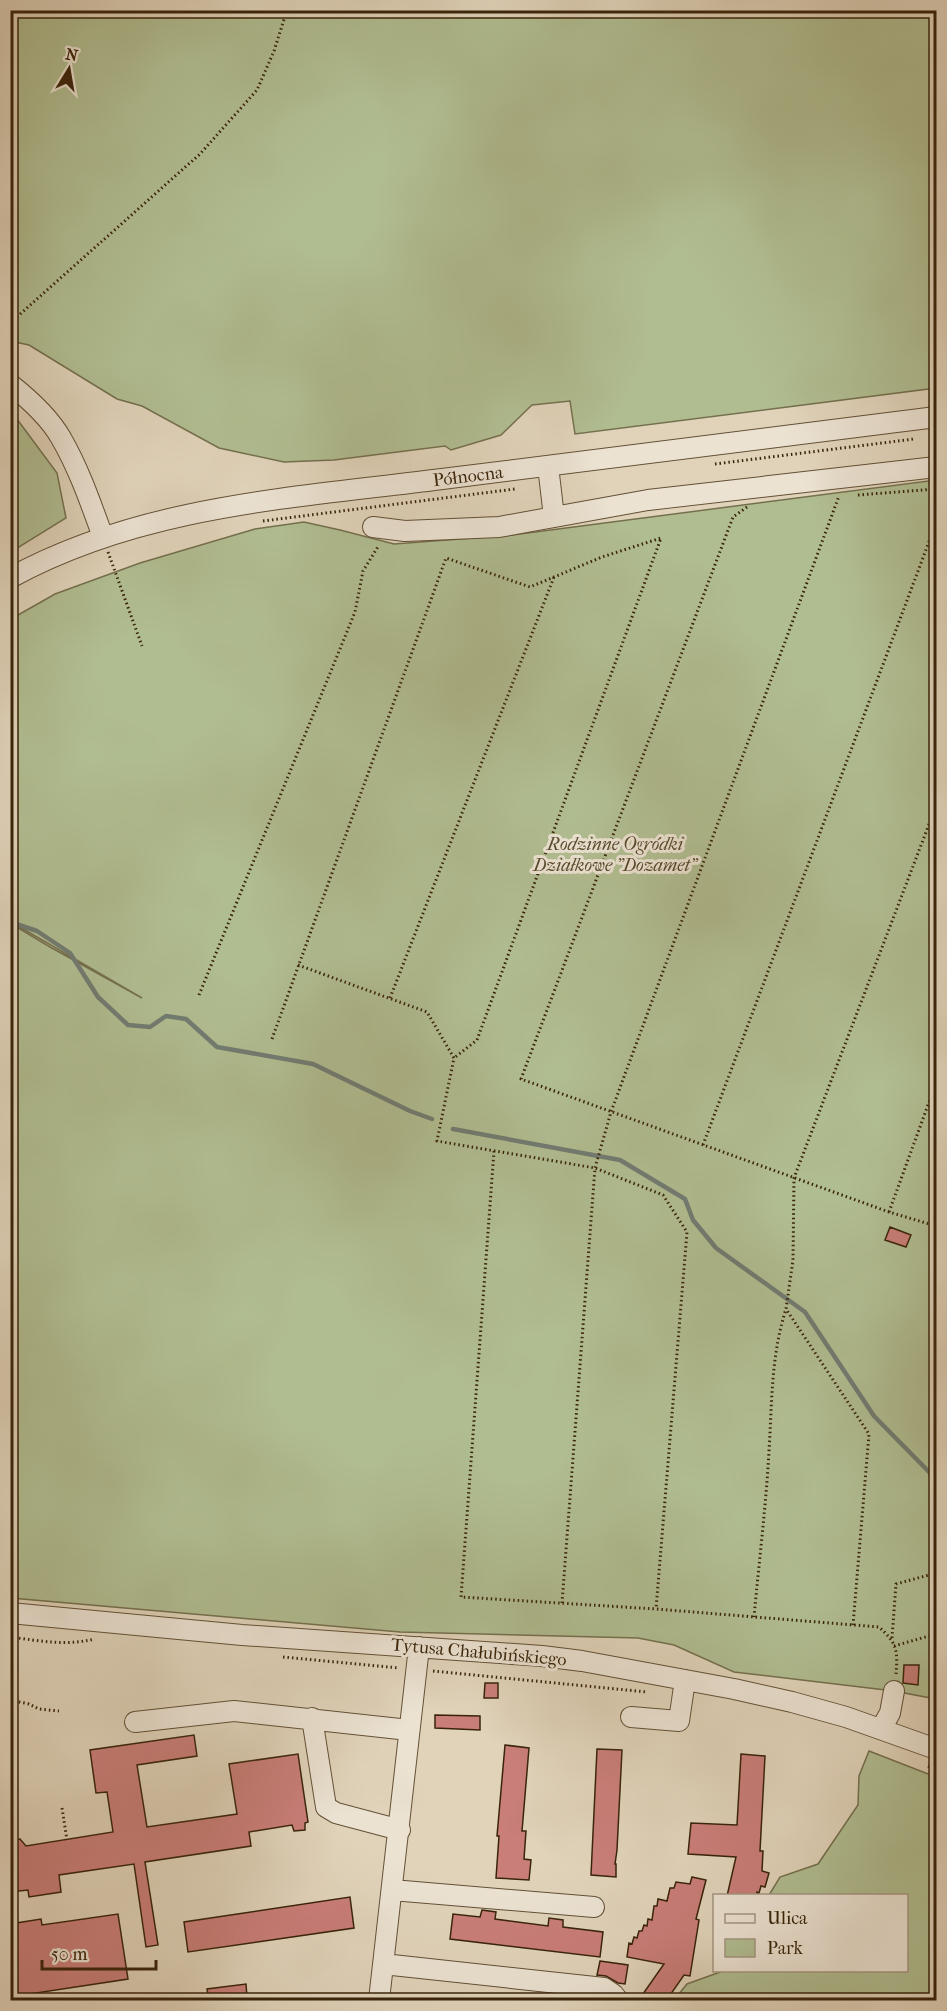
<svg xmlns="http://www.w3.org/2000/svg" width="947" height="2011" viewBox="0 0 947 2011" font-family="'IM FELL French Canon',serif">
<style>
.green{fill:#b0bd91;stroke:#74704e;stroke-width:1.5}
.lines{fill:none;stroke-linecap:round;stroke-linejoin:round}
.stream{stroke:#717c72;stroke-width:4.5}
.building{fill:#c97e79;stroke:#39240a;stroke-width:1.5}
.minor-casing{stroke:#635036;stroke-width:22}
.path{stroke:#39240a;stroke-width:3;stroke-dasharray:1.5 3;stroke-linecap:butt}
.minor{stroke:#ebe2d2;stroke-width:20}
.labels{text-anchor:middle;stroke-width:6;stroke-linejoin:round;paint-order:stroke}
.street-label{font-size:18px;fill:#39240a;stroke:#ebe2d2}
.park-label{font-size:18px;font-style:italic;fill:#574a2c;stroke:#ebe2d2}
</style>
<rect width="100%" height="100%" fill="#e0d3ba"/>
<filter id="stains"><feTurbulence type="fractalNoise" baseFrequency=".00333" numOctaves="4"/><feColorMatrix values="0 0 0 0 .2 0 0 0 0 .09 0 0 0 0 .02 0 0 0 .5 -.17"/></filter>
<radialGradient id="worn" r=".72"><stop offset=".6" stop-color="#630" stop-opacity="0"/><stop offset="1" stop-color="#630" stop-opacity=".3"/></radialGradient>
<path class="green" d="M10 11H936V388L575 434 570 401 532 405 501 435 451 450 445 446 334 460 284 462 219 448 142 406 117 399 29 345 15 342 11 337Z
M11 411 57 473 66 518 11 552Z
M936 480V1699L894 1691 734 1672 674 1645 638 1638 400 1632 11 1598 10 923 50 947 142 998 11 922V619L55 594 140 563 255 529 304 522 340 530 394 544 512 535Z
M869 1751 936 1777V2000H674L687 1984 723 1971 906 1970V1896L769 1895 780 1877 818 1864 858 1805 859 1776Z"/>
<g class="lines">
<path class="stream" d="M10 922 37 931 70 953 98 997 128 1025 150 1027 166 1016 186 1019 217 1047 313 1064 410 1111 432 1119
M453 1129 620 1160 685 1199 693 1220 716 1248 805 1312 874 1416 936 1479"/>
</g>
<path class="building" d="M890 1227 911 1235 906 1247 885 1240Z
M904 1665H919L918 1685 903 1683Z
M485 1683H498V1698H484Z
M435 1715 480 1716V1730L435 1728Z
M194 1735 197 1756 137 1765 147 1827 237 1814 229 1764 298 1754 308 1822 305 1823V1830L294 1831 292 1825 249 1832 251 1846 145 1862 158 1945 146 1947 134 1864 59 1875 61 1892 29 1897 28 1890 10 1892V1840L20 1839 26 1846 113 1832 107 1792 96 1793 90 1750Z
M505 1745 529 1748 522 1831H526L524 1859 531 1860 529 1880 496 1878 499 1836H497Z
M597 1749 622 1750 617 1850 615 1864H616V1877L591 1875Z
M741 1754 765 1756 760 1851H763L762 1871 769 1873 765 1887 761 1886 759 1893 757 1892 756 1896H727L736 1857 688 1854 691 1823 737 1825Z
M692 1877 706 1880 696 1919 699 1920 690 1976 684 1975 666 2001H638L664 1964 627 1957 629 1943 632 1944 634 1937 637 1938 639 1931H642L644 1925 647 1926 648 1919 652 1920 654 1906H657L658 1899 667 1901 670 1888H674L676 1882 690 1884Z
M350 1897 354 1928 188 1952 184 1922Z
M482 1910 496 1912 495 1919 548 1926 549 1918 563 1920V1927L603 1932 600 1957 450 1939 453 1914 480 1917Z
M118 1914 128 1979 10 1997V1924L41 1919 42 1925Z
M600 1961 628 1965 625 1984 618 1983 606 1976 597 1975Z
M246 1984 247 1997 209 2001 207 1989Z"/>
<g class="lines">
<defs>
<path id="minor" d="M10 384C29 399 49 417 61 438 79 469 91 504 103 537
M548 466 554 517
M373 527 405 531 499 527 648 500 936 467
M10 578C143 505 295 498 442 479 607 458 772 438 936 417
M10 1613 242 1635 542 1656 582 1661 734 1689 792 1702 846 1717 936 1749
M631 1717 679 1721 685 1680
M312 1718 326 1807 336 1813 400 1830
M135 1722 234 1711 409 1730
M881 1729 890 1713 894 1691
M392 1890 594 1907
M383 1964 604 1988 613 1994 618 2000
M379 2000 419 1647"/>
</defs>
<use href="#minor" class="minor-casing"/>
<path class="path" d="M10 323 200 154 257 90 274 51 287 10
M715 464 914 439
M858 495 936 489
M747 507 733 517 521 1079 889 1212 936 1226
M263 521 515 489
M108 552 142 646
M298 965 427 1012 454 1058 437 1141 595 1168 663 1195 687 1232 656 1609
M199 995 355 612 363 571 379 545
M390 998 554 577
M272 1039 446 558 530 587 602 557 661 538 477 1040 454 1058
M703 1145 936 523
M494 1151 461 1597 656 1609 879 1627C897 1643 898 1651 896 1674
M889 1212 936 1083
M562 1603 595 1168 611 1112 839 496
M754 1617C759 1562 766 1506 769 1451 772 1403 771 1355 786 1309
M853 1625 869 1434 786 1309 793 1260 794 1178 936 806
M10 1637C42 1641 64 1646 95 1639
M892 1638 896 1584 936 1573
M894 1646 936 1634
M283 1657 399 1668
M433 1671 647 1692
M10 1700 29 1704 39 1709 59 1711
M928 1766 936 1769
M62 1808 67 1840"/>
<use href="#minor" class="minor"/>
</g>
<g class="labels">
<g class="street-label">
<text transform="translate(468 476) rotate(-7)" y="6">Północna</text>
<text transform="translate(479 1652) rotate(5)" y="6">Tytusa Chałubińskiego</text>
</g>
<g class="park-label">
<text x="615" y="850">Rodzinne Ogródki<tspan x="615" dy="21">Działkowe "Dozamet"</tspan></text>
</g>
</g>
<rect width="947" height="2011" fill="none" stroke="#e0d3ba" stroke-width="36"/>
<rect x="12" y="12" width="923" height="1987" fill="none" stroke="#39240a" stroke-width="3"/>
<rect x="18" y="18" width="911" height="1975" fill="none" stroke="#39240a" stroke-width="1.5"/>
<rect x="713" y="1894" width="195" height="78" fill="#ebe2d2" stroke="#a49682" stroke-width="1.5"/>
<rect x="725" y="1914" width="30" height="9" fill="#ebe2d2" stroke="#a49682" stroke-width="1.5"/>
<text x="767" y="1924" font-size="18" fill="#39240a">Ulica</text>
<rect x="725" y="1939" width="30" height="18" fill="#b0bd91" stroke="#a49682" stroke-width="1.5"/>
<text x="767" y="1954" font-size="18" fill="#39240a">Park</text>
<g transform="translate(69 69) rotate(11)" stroke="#ebe2d2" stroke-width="4.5" paint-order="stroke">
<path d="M0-4.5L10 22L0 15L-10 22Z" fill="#39240a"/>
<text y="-9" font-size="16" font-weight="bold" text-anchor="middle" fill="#39240a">N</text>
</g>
<path d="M42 1960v9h114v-9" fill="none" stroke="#39240a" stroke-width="3"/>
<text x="51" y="1960" font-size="18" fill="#39240a" stroke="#ebe2d2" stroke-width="4.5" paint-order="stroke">50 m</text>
<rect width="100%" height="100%" filter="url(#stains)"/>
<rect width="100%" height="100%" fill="url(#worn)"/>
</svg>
